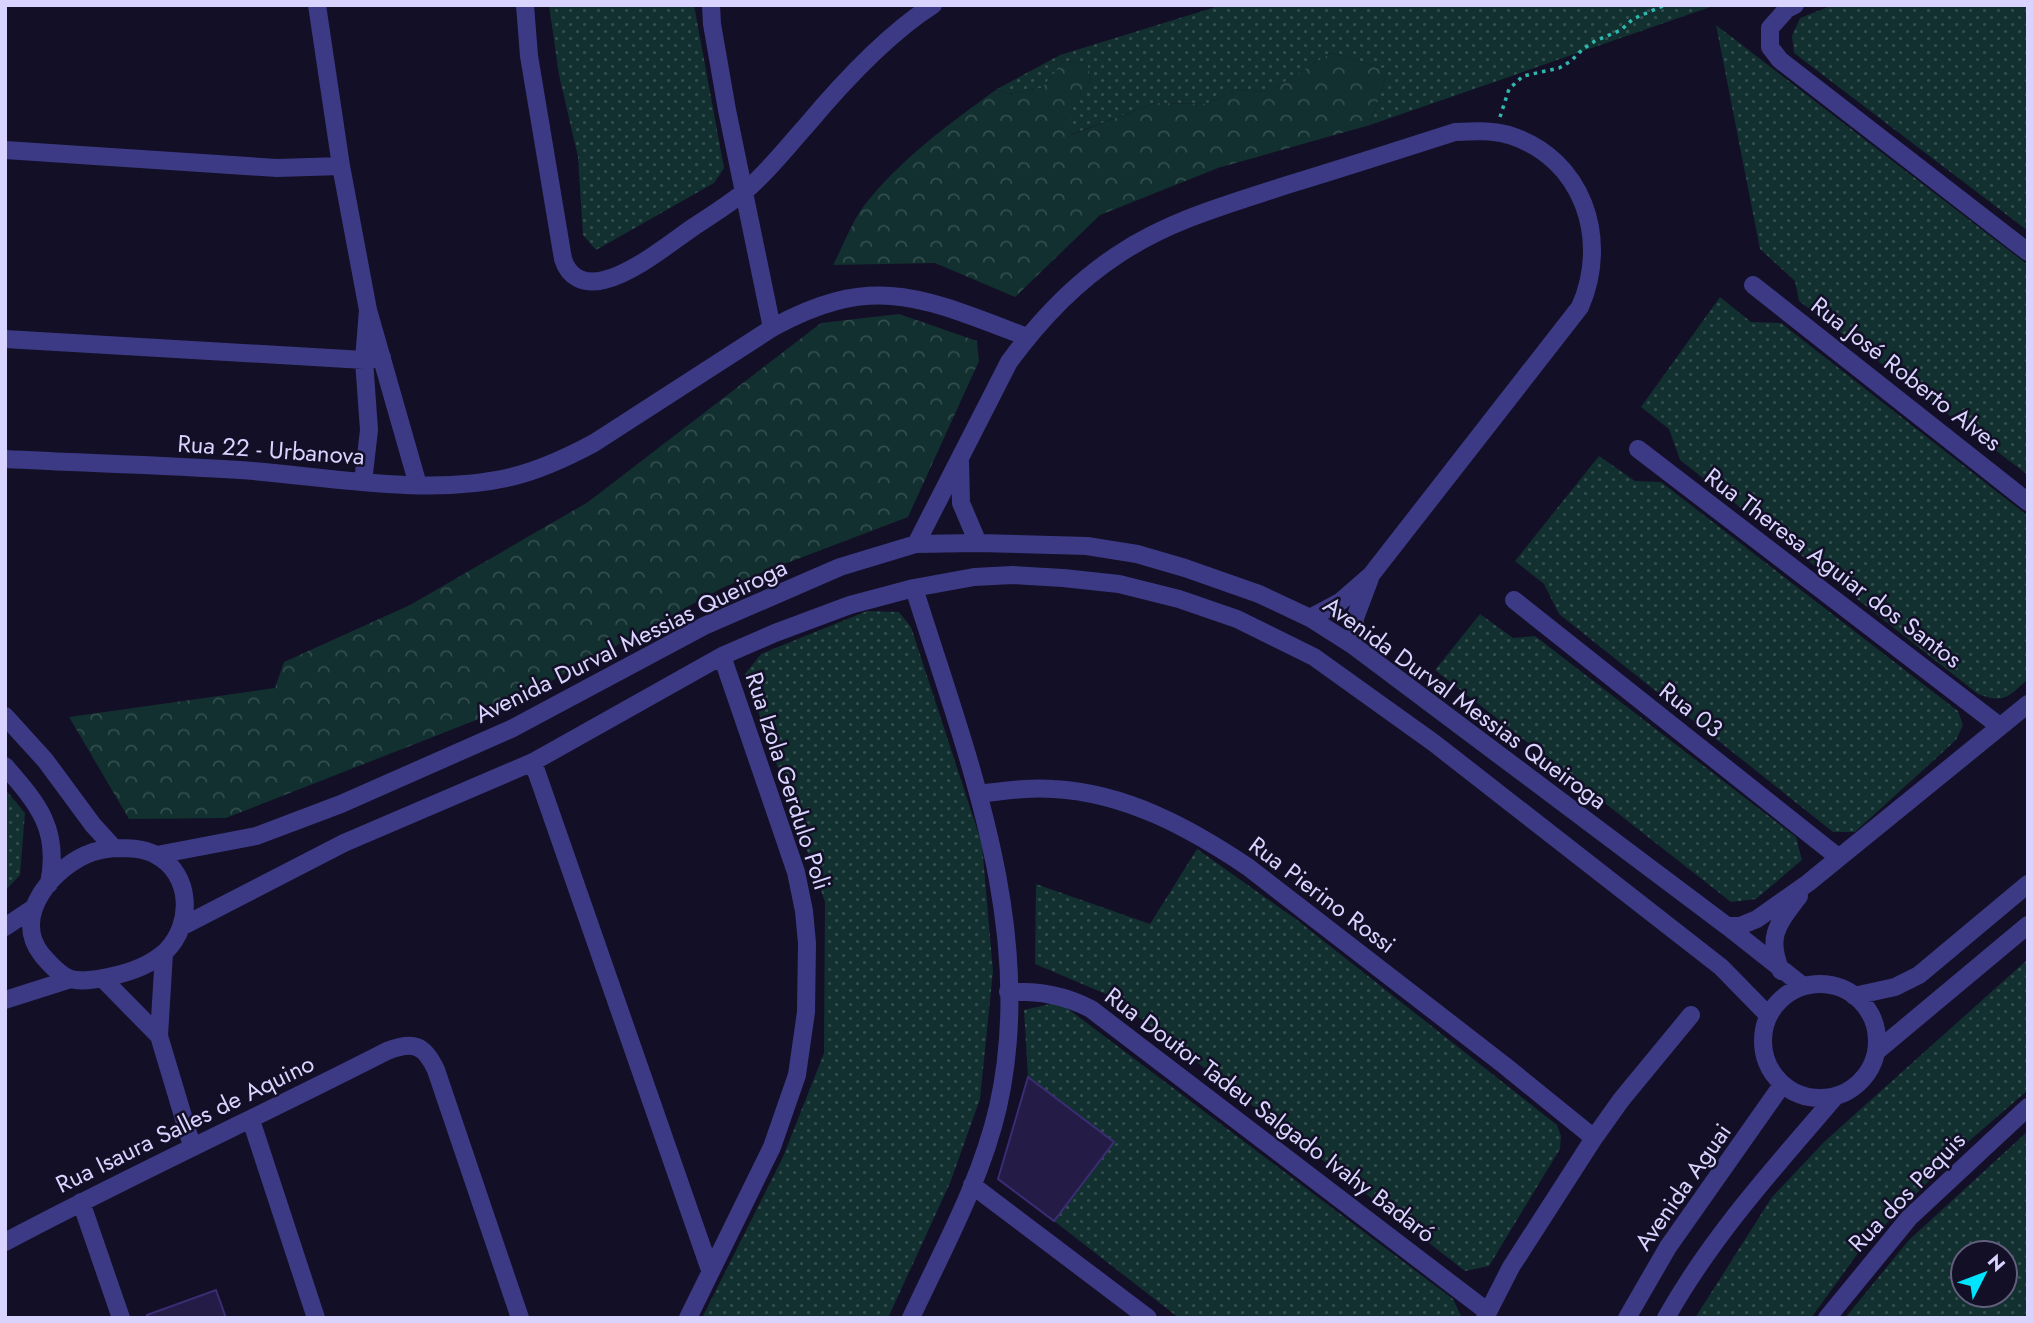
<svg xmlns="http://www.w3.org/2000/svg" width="2033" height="1323" viewBox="0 0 2033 1323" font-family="Jost,sans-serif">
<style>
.grass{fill:url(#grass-dots);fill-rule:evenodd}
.forest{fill:url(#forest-crowns)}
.building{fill:#241b47;stroke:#3b2d73;stroke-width:2}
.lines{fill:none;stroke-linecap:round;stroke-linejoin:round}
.path{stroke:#2fb8b0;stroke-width:3.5;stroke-dasharray:3.5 5;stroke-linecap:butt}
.minor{stroke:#3d3a85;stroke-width:18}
.labels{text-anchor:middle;stroke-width:5;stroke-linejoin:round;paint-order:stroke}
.street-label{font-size:24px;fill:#d9d4ff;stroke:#130f26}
</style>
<defs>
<pattern id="grass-dots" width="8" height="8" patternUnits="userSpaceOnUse" patternTransform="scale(1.75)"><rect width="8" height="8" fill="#12302f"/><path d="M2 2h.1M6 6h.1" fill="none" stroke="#344d4e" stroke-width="1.8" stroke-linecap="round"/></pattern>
<pattern id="forest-crowns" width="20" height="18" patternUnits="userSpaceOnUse" patternTransform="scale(1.75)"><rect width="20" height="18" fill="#12302f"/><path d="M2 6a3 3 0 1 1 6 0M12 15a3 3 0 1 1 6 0" fill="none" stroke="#344d4e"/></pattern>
</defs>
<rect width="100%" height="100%" fill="#130f26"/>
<path class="grass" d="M549 5H694L724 168 714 183 596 250 583 235 578 157 559 75Z
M1222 5H1716L1370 125 1388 70 1331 53 1268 92 1236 90 1206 104 1155 103 1070 135V105L1091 81 1087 63 1063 61 1042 88 1008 94 997 89 1060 55Z
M1833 5H2024L2028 8V231L1794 53 1792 36 1800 18Z
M1716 25 2028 265V475L1799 301 1795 281 1760 249Z
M1720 297 1751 322 1781 323 2028 516V679C2008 697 2005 704 1978 694L1680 460 1669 429 1641 407Z
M1599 456 1635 481 1661 482 1958 711 1963 725 1956 740 1855 832H1833L1559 614 1544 584 1515 561Z
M867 611 899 612 911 627 982 844 993 971 980 1099 950 1183 888 1318H702L783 1157 824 1053 825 902 745 674 761 654Z
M1480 614 1513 638 1535 636 1796 837 1802 860 1756 899 1731 902 1435 670Z
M5 789 25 813 20 875 5 891Z
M1197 849 1297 920 1557 1125 1561 1136 1560 1149 1489 1266 1465 1271 1113 997 1035 964 1036 884 1150 924Z
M2028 959V1090L1969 1141 1861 1249 1811 1318H1695L1772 1197 1824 1142Z
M1059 1002 1453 1299 1462 1318H1179L1054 1221 1114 1142 1028 1077 1024 1010Z
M2028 1131V1318H1845L1909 1240ZM1963 1253H2005V1295H1963Z"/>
<path class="forest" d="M1331 53 1388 70 1370 125 1218 168 1100 215 1015 297 935 263 833 265C843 246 851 224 863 207 900 159 949 124 997 89L1008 94 1042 88 1063 61 1087 63 1091 81 1070 105 1071 135 1155 103 1206 104 1236 90 1268 92Z
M899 314 977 341 979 361 908 517 724 587 489 715 226 818 129 819 69 717 275 688 284 662 410 605 588 502 821 323Z"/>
<path class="building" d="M1028 1077 1114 1142 1054 1221 998 1179Z
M216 1290 226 1318H147V1315Z"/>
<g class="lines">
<path class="path" d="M1500 117 1509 89 1523 76 1559 68 1571 61 1583 49 1595 41 1621 30 1633 19 1665 5"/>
<path class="minor" d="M317 5 341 166 368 310
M525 5 529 56 563 259C569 278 584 285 604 280 634 273 670 243 695 226 712 215 729 204 744 192 767 173 786 148 806 126 842 83 886 35 933 5
M711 5 712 24 727 110 772 328
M1795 5 1787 9 1770 28V47L1780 60 2028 252
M5 150 277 168 341 166
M1753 285 2028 502
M5 339 364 360 382 357
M1638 449 1998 725
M5 459C83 463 162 465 240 470 325 476 427 497 511 477 540 470 568 457 594 443L772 328C874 271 926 299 1027 337
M960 461 961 503 978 543
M363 482 369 430 364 360 368 310 418 485
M916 544 1009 362C1039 321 1076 282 1119 254 1170 220 1229 204 1287 185 1343 168 1399 150 1455 132 1473 131 1491 130 1509 135 1583 158 1610 239 1580 307L1371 575 1340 602 1310 618
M1514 600 1838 857
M1354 646 1355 618 1370 578
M5 716 45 760 93 825 114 848
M533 762 710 1270
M5 766C39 805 60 830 49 884
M978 794C1003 791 1029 787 1054 789 1126 793 1190 828 1248 867L1504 1065 1594 1138
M114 848C129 848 143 848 156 855 192 874 193 924 166 951 151 965 128 973 108 977 99 979 80 982 71 979 60 976 49 963 42 955 10 915 55 865 93 852 100 850 108 849 114 848Z
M157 855 256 836 341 804 511 729 704 626 840 567 916 544 978 543 1087 546 1137 554 1185 568 1259 594 1310 618 1354 646 1727 926 1803 986
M1727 926H1740L1757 919 1808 883 2028 704
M5 927 32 909
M181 927 344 843 533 762 722 656 775 633 850 605 914 588 974 577 1013 575 1063 578 1119 584 1179 599 1237 619 1314 657 1434 743 1721 967 1768 1015
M1781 971C1766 936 1778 924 1799 896
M102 978 159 1036 164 953
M1763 1041a57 57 0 1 1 114 0a57 57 0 1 1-114 0Z
M1008 992C1039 991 1064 995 1091 1009L1488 1312
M1854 996 1895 987 1919 975 2028 884
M5 1000 71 979
M159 1036 192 1146
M1877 1051 2028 925
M251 1120 316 1318
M972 1185 1148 1318
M81 1202 121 1318
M5 1242C131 1175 260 1116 387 1051 413 1041 424 1044 436 1070L520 1318
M688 1318 772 1147 797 1075 806 1012 807 943 804 911 796 872 722 656
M911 1318C943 1249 981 1181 998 1107 1038 930 966 754 914 588
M1485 1318 1511 1267 1594 1138 1621 1100 1691 1015
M1627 1318 1668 1247 1782 1085
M1666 1318C1712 1236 1774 1168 1835 1097
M1827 1318 1909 1218 2028 1107"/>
</g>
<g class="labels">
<g class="street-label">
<text transform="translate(1906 374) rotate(38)" y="8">Rua José Roberto Alves</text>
<text transform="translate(271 450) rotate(4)" y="8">Rua 22 - Urbanova</text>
<text transform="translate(1833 568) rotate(37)" y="8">Rua Theresa Aguiar dos Santos</text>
<text transform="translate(631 641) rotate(-26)" y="8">Avenida Durval Messias Queiroga</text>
<text transform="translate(1465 703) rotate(36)" y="8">Avenida Durval Messias Queiroga</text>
<text transform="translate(1691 710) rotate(38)" y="8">Rua 03</text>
<text transform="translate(788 781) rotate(72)" y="8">Rua Izola Gerdulo Poli</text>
<text transform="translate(1322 895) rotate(37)" y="8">Rua Pierino Rossi</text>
<text transform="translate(1270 1115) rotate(37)" y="8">Rua Doutor Tadeu Salgado Ivahy Badaró</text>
<text transform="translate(185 1124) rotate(-26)" y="8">Rua Isaura Salles de Aquino</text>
<text transform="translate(1683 1187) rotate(-55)" y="8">Avenida Aguai</text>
<text transform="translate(1907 1192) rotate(-46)" y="8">Rua dos Pequis</text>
</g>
</g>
<rect width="2033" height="1323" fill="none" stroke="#d9d4ff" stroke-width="14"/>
<g transform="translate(1984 1274) rotate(48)"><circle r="33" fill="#130f26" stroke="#625e7d" stroke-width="2"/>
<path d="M0-5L12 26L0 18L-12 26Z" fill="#00e5ff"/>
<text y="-10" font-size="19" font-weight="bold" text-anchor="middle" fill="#d9d4ff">N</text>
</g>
</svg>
